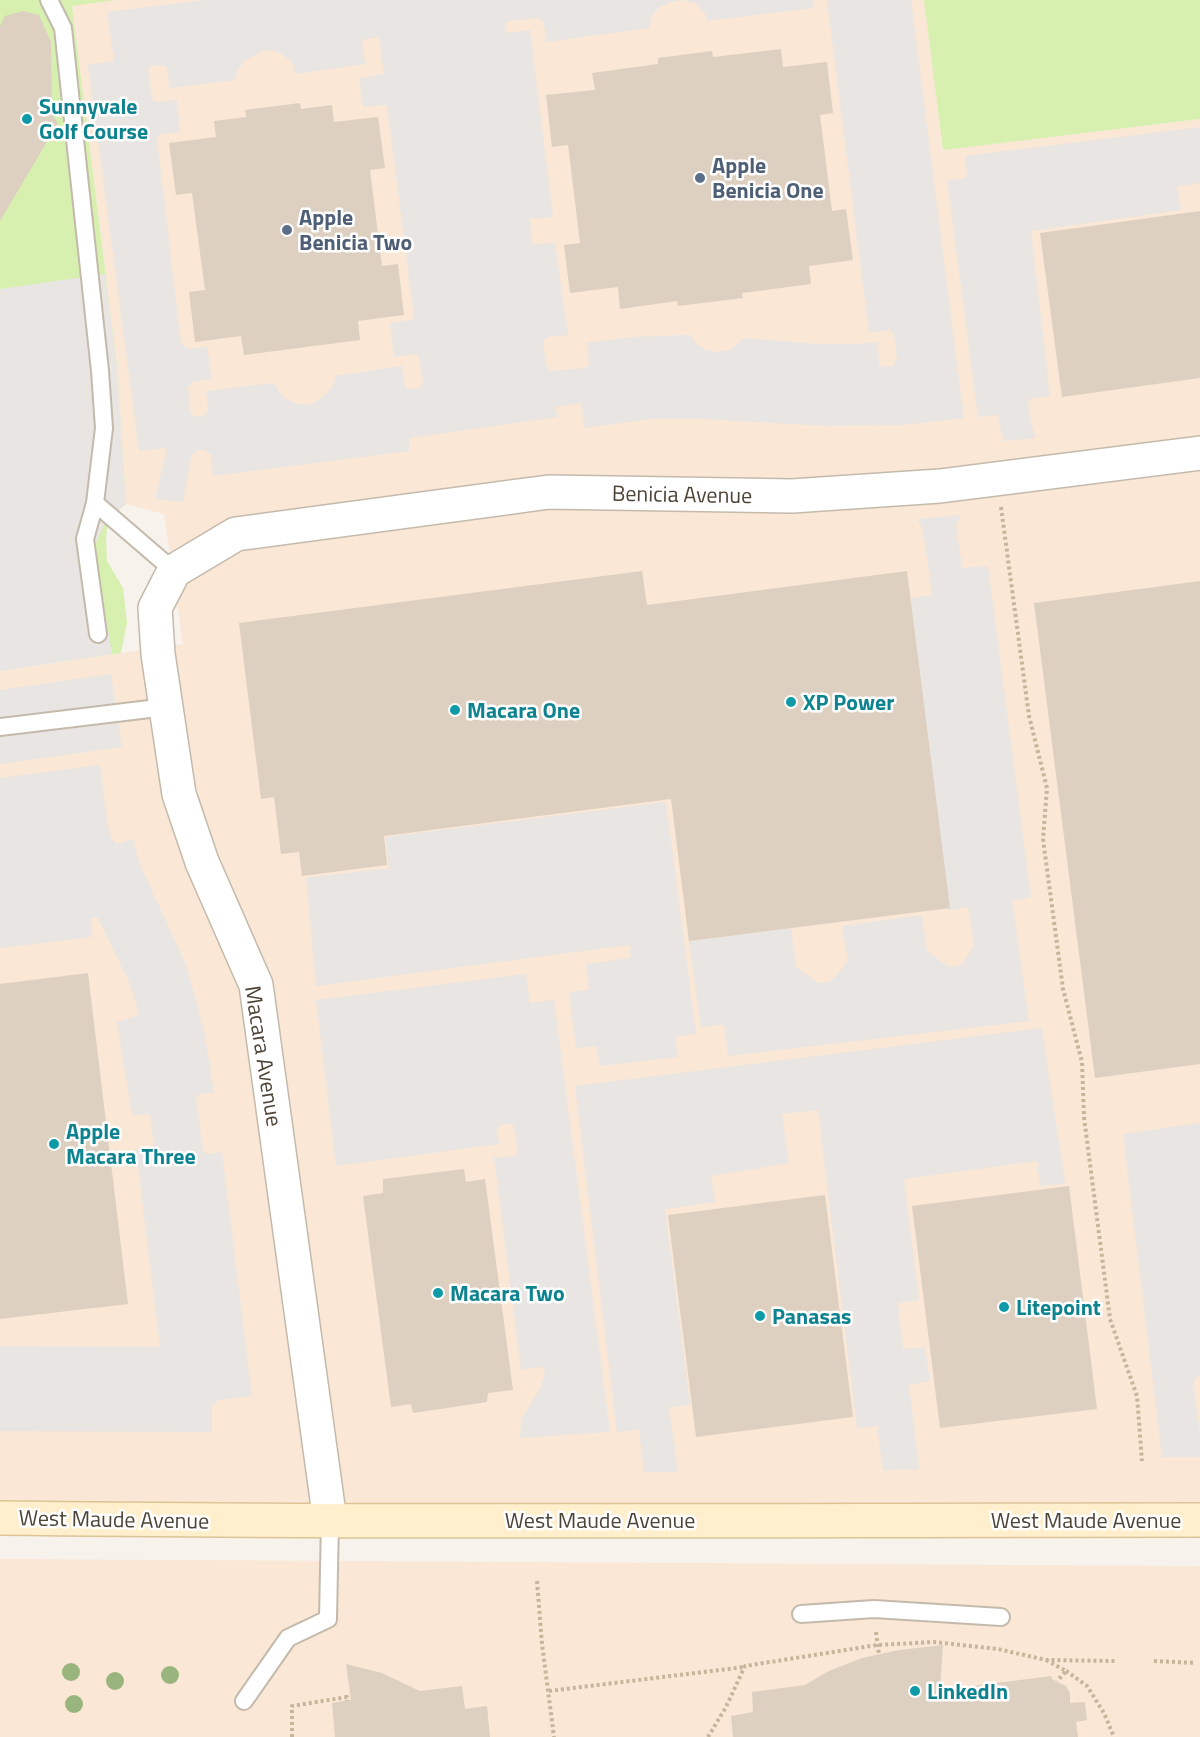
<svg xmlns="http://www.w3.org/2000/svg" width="1200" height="1737" viewBox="0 0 1200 1737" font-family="'Titillium Web',sans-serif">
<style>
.commercial{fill:#fae7d5}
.green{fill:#d7efaf}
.parking{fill:#e8e5e2;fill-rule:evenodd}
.building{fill:#ddd0c1}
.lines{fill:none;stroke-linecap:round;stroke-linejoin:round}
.service-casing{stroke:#c4baac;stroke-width:20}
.minor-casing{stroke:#c4baac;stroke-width:36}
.secondary-casing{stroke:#dcc496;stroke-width:36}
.path{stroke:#c7b59b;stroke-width:4;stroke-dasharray:3 3;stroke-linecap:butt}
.service{stroke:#fff;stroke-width:16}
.minor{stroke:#fff;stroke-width:33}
.secondary{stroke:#ffefcd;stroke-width:33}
.tree{fill:#99b47c}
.culture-dot{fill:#0f9aa8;stroke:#fff;stroke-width:2}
.service-dot{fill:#5c6f8a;stroke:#fff;stroke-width:2}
.labels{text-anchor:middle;stroke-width:5;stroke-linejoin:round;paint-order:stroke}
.culture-label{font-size:22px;font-weight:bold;fill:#0d838f;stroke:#fff;text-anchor:start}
.service-label{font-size:22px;font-weight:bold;fill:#4e5e75;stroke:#fff;text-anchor:start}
.street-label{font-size:22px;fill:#4d4337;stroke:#fff}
</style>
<rect width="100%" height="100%" fill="#f7f2eb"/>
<path class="commercial" d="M116 0H924L943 150 1200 119V1509L0 1517V671L183 644 164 514 126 504 117 366 72 5Z
M0 1559 1200 1566V1737H0Z"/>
<path class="green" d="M0 0H116L72 6 117 366 126 504 108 518 106 538 107 561 123 588 127 623 121 653 0 670Z
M924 0H1200V119L943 150Z"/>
<path class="parking" d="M204 0H813L814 8 707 21 704 11 695 3 682 0 671 2 658 8 652 16 649 28 546 42 544 22 539 18 508 21 505 24V29L509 33 530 30 553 217 530 219 532 244 555 243 568 335 548 337 543 341 546 366 551 371 585 368 589 365 587 343 631 337 690 335 696 344 706 350 719 352 732 349 743 338 819 344H856L878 342 879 364 883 367 893 366 897 360 894 333 889 330 869 333 827 0H911L964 418 903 425 828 426 702 419H652L584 428 581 403 556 407 557 417 409 438V451L213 476 211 455 205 450H197L191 457 183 502 155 499 167 448 139 451 88 65 114 61 107 12ZM379 37 384 74 359 78 363 107 387 105 414 317 410 320 390 323 394 357 415 354 419 357 423 384 420 388 408 389 405 386 402 366 335 376 334 384 328 392 319 400 308 405 298 404 286 399 279 392 274 383 206 391 208 409 205 415 195 417 190 412 188 387 193 382 212 379 207 347 188 349 181 344 157 138 162 134 180 132 177 100 156 102 152 99 148 70 150 66 162 65 167 67 170 88 235 80 238 69 245 60 263 51H276L285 56 292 63 296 74 365 64 362 40Z
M1200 127V183L1178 186 1181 210 1031 231 1050 396 1028 399 1030 419 1036 438 1004 441 997 415 978 417 947 180 964 179 967 176 965 156Z
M105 274 117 366 126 504 108 518 94 546 112 654 0 671V289Z
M961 515 956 524 962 568 988 566 1031 897 1012 901 1029 1021 728 1056 724 1025 701 1027 689 941 791 928 796 967 818 983 830 982 848 961 842 926 922 915 927 951 949 967 962 965 974 945 968 907 948 910 908 599 932 595 923 529 917 519Z
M111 674 122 747 0 764V690Z
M100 765 108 827 113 841 117 844 132 839 142 869 186 965 204 1030 214 1093 199 1094 196 1098 203 1150 207 1154 222 1152 252 1396 218 1400 212 1406V1432L0 1431V1346L160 1347 136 1150 150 1148 154 1145 150 1117 147 1114 132 1115 117 1022 136 1016 139 1011 128 979 98 918 95 917 91 919 92 937 0 948V778Z
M666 802 696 1034 675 1037 678 1057 599 1066 597 1046 576 1048 569 993 589 989 586 964 631 958 629 945 316 986 306 878 389 868 385 837Z
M526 974 530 1003 554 1000 610 1432 520 1438 522 1418 540 1389 545 1374 544 1367 521 1369 494 1158 515 1156 518 1153 514 1127 511 1124 500 1125 497 1128 499 1144 336 1166 316 1000Z
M1042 1028 1065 1183 1040 1186 1037 1161 904 1179 919 1300 898 1303 903 1349 925 1347 930 1381 909 1385 919 1469 883 1470 877 1426 857 1429 818 1110 782 1114 789 1163 711 1176 715 1202 665 1209 690 1405 669 1407 678 1472H644L639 1430 617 1432 575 1086Z
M1200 1123V1373L1193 1382 1200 1433V1457H1162L1123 1134Z"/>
<path class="building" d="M23 11 39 15 51 42 52 115 58 123 0 221V26L5 16Z
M781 49 783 67 827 62 833 113 820 115 832 211 846 209 853 260 809 266 811 284 742 293 743 298 678 306 677 301 620 309 618 287 570 293 564 245 580 243 568 145 552 147 546 95 595 90 592 73 658 64V58L712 51 713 57Z
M300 103 301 109 332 105 334 122 378 117 385 168 370 170 382 266 398 264 404 315 358 321 360 340 244 355 241 336 195 342 189 292 205 290 192 193 176 195 169 143 216 137 214 121 246 117 245 110Z
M1200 211V378L1062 397 1040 233Z
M642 571 647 605 907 571 950 908 689 941 671 799 384 836 387 865 302 876 299 852 281 854 274 797 261 799 239 623Z
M1200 581V1064L1095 1078 1034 603Z
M88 973 128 1304 0 1319V984Z
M464 1169 466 1182 485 1179 513 1390 488 1393 487 1402 413 1413 411 1404 391 1407 363 1196 383 1193V1179Z
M1069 1186 1097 1409 940 1428 912 1206Z
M825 1195 853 1417 696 1437 668 1215Z
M943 1645 940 1690 1051 1676 1052 1679 1066 1686 1070 1693V1703L1085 1702 1087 1720 1076 1722 1078 1737H733L731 1716 753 1712 752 1692 805 1685 829 1671 862 1658 899 1650Z
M346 1664 382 1673 420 1691 462 1686 465 1709 487 1706 490 1737H335L332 1703 351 1700Z"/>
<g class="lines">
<defs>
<path id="service" d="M49 0 63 28 100 371 104 428 95 503 85 539 98 634
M95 503 174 571
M0 727 166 707
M801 1614 874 1609 1001 1617
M244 1701 288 1638 328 1619 330 1521"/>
<path id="minor" d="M330 1521 256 985 202 862 179 794 158 654 155 608 174 571 236 534 549 492 792 496 940 486 1200 453"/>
<path id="secondary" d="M0 1518C400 1523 800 1520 1200 1520"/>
</defs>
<use href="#service" class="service-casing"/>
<use href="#minor" class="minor-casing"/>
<use href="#secondary" class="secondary-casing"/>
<path class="path" d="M1001 507 1029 716 1047 788 1043 839 1063 989 1082 1062 1084 1117 1110 1319 1137 1396 1142 1461
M537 1581 542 1644 554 1737
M876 1632 879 1655
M1046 1660 1066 1671 1057 1681
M1154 1661 1196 1663
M1066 1671 1087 1686 1104 1713 1114 1737
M549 1691 744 1667
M292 1737V1706L347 1697V1701
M708 1737 726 1707 745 1666 877 1645 934 1642 998 1649 1046 1660 1115 1661"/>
<use href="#service" class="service"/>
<use href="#minor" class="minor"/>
<use href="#secondary" class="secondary"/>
</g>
<g class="tree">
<circle cx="71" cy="1672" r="9"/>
<circle cx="170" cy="1675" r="9"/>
<circle cx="115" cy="1681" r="9"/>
<circle cx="74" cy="1704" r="9"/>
</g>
<g class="culture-dot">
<circle cx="27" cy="119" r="6"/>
<circle cx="791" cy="702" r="6"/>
<circle cx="455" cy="710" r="6"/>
<circle cx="54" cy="1144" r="6"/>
<circle cx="438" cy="1293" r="6"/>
<circle cx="1004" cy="1307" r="6"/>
<circle cx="760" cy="1316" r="6"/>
<circle cx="915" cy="1691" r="6"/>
</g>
<g class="service-dot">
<circle cx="700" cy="178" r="6"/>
<circle cx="287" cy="230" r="6"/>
</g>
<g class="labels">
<g class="culture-label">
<text x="39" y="114">Sunnyvale<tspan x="39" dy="25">Golf Course</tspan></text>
<text x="803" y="710">XP Power</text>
<text x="467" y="718">Macara One</text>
<text x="66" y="1139">Apple<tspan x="66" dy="25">Macara Three</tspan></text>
<text x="450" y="1301">Macara Two</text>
<text x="1016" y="1315">Litepoint</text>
<text x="772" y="1324">Panasas</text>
<text x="927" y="1699">LinkedIn</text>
</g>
<g class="service-label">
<text x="712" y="173">Apple<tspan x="712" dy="25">Benicia One</tspan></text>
<text x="299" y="225">Apple<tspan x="299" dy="25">Benicia Two</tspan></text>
</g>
<g class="street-label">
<text transform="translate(682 494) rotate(1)" y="8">Benicia Avenue</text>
<text transform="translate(264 1056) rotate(81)" y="8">Macara Avenue</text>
<text transform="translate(114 1519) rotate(1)" y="8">West Maude Avenue</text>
<text x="600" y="1528">West Maude Avenue</text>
<text x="1086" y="1528">West Maude Avenue</text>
</g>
</g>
</svg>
